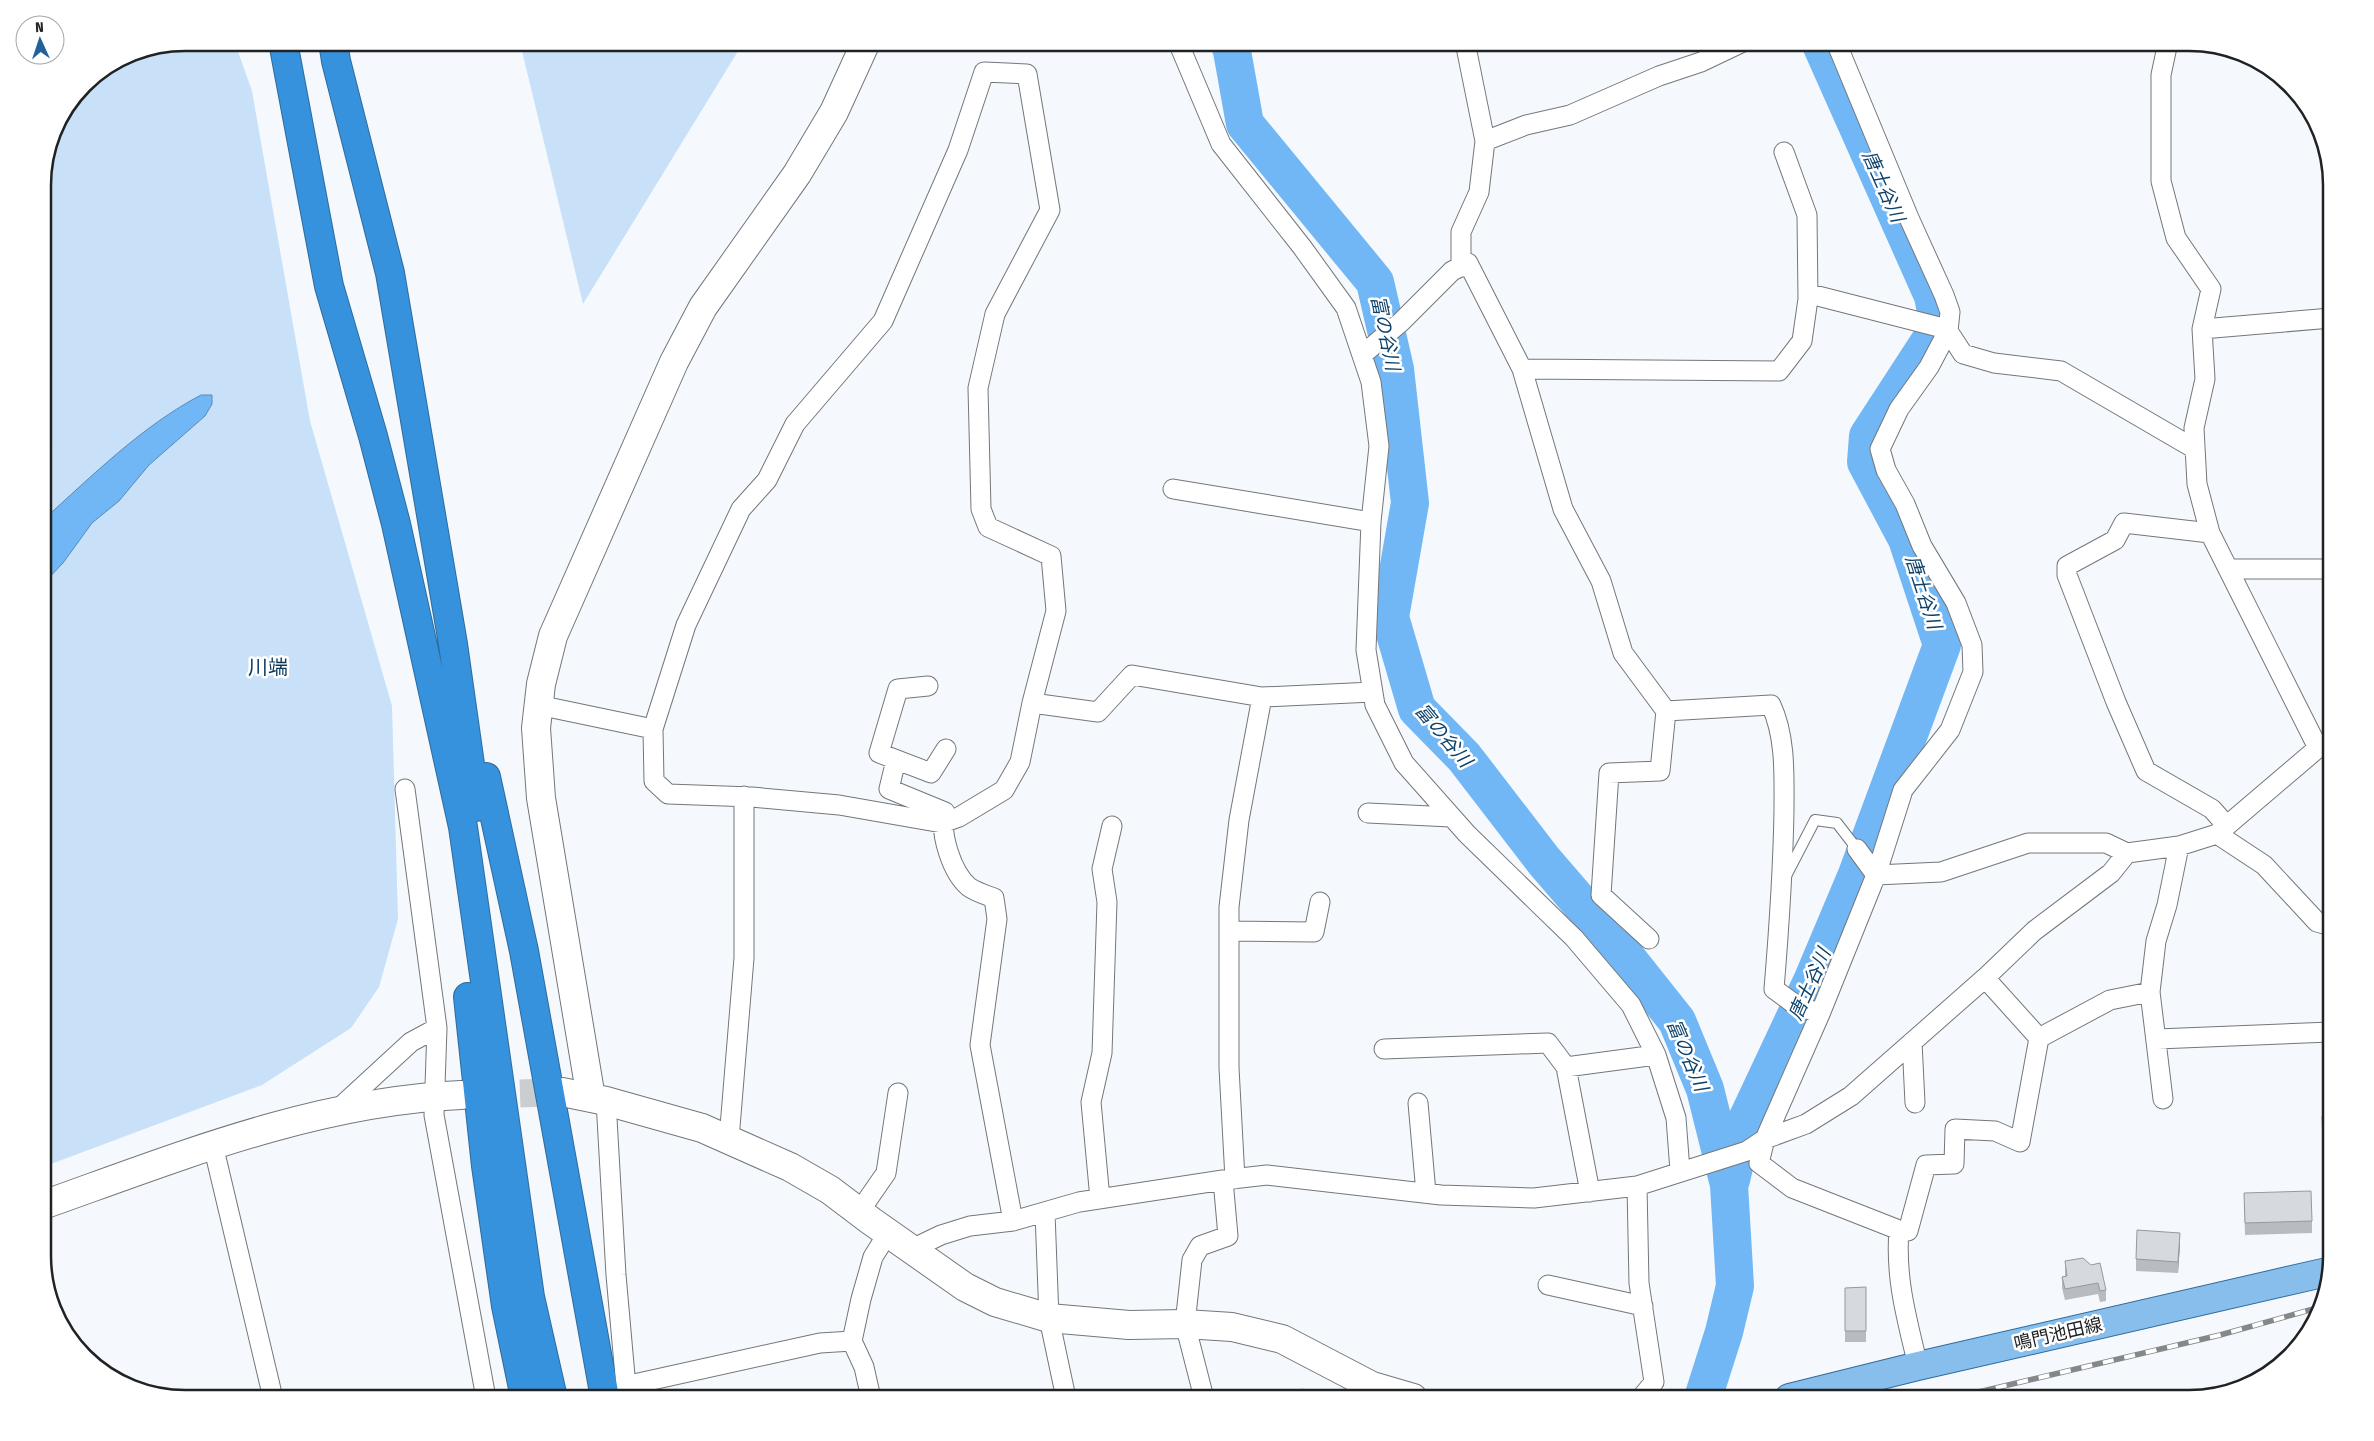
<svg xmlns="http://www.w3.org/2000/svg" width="2374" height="1441" viewBox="0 0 2374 1441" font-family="'Fira Sans Condensed','Noto Sans JP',sans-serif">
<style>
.green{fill:#c8e1f9}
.water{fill:#71b7f5;stroke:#598ab6}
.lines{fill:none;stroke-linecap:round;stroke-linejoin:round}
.river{stroke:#71b7f5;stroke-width:38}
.secondary-tunnel{stroke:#caced1;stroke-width:28;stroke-dasharray:28 14;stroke-linecap:butt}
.lane-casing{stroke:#73777a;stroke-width:12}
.street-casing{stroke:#73777a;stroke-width:21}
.secondary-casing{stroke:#73777a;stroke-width:30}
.primary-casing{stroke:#2f6b9c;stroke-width:30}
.highway-casing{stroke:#2f6b9c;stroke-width:30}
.lane{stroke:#fff;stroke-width:10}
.street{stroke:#fff;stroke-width:19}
.secondary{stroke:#fff;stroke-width:28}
.primary{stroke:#87beeb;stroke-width:28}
.highway{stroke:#3792dd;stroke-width:28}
.rail-casing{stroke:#85888a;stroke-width:5.5}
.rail{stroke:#fff;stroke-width:4;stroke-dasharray:11;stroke-linecap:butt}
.wall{fill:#b8bbbf}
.shaded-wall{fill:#96999b}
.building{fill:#d6dade;stroke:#96999b}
.labels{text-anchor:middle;stroke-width:5;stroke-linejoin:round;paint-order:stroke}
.street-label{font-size:18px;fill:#202223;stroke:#fff}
.water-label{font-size:19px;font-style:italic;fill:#0e426a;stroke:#fff}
.quarter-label{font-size:20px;fill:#07375b;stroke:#fff}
.rim{fill:none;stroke:#202223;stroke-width:2.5}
</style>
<rect width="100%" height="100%" fill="#f5f9fd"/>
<path class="green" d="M185 43H235L252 91 310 421 392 706 398 919 379 987 351 1028 262 1085 43 1167V584L63 563 92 523 119 501 149 465 205 416 201 395C142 426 92 476 43 520V176L53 130 84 84 131 53Z
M387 43V42L743 43 583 304 522 51 388 48Z"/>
<path class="water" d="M201 395H212V404L205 416 149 465 119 501 92 523 63 563 43 584V520C92 476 142 426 201 395Z"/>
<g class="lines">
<path class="river" d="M1229 42 1232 51 1245 124 1375 282 1395 369 1410 503 1390 617 1417 709 1464 757 1544 861 1619 948 1677 1021 1705 1089 1729 1185 1735 1286 1724 1332 1703 1398
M1731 1180 1743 1128 1813 979 1856 877 1942 645 1907 539 1866 462 1868 436 1935 333 1937 317 1933 296 1820 42"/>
<path class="secondary-tunnel" d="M478 1095 562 1092"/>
<defs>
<path id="lane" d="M1787 874 1815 820 1837 823 1857 849"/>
<path id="street" d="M1178 42 1221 144 1302 247 1346 308 1371 382 1379 446 1371 522 1366 650 1375 705 1404 763 1467 834 1574 938 1631 1005 1656 1055 1676 1118 1680 1171
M1465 42 1485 141
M1836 42 1909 218 1944 295 1950 312 1948 331 1929 367 1899 409 1880 449 1886 470 1905 504 1922 546 1956 603 1972 645 1973 672 1950 730 1903 790 1876 875 1820 1014 1765 1139 1759 1163 1792 1188 1899 1230C1895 1279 1907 1319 1918 1366
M2168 42 2161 75V181L2176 238 2211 289 2202 329 2205 379 2194 428 2197 484 2210 533 2318 748
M984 72 1027 74 1050 210 995 314 978 388 981 509 988 527 1051 556 1056 611 1032 703 1020 762 1004 790 959 817 942 823 839 805 752 797 668 794 654 781 653 729 686 625 741 509 767 480 795 424 883 321 958 150Z
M1784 152 1807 215 1808 299
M1461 267V232L1479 192 1485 141 1526 125 1570 115 1659 76 1701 62 1743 42
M2202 329 2331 318
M1362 355 1401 322 1452 271 1468 263 1522 369 1563 509 1601 581 1623 653 1666 711 1771 705C1786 737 1784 776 1784 810 1783 871 1779 929 1774 989L1793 1003 1820 1014
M1522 369 1779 371 1802 341 1808 299 1814 295 1939 327 1948 331 1963 354 1994 363 2061 371 2195 449
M1173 489 1371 522
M2210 533 2124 523 2115 540 2067 566V575L2116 702 2146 771 2212 809 2226 825
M2229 569H2331
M928 686 898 689 879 753 931 773 946 749
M1032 703 1098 712 1132 675 1262 697 1373 692
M538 705 653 729
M896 760 889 789 945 812C939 833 952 873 969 887 976 892 986 895 994 898L997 919 980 1045 1013 1221
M1368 813 1451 817
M2217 834 2264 865 2317 922 2331 926
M1857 849 1876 875
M1876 875 1941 872 2028 843H2106L2127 853
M1229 931 1314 932 1320 902
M1649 939 1601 895 1609 773 1660 771 1666 711
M1985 978 2039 1038 2110 1000 2150 992
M437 1028 434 1115 486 1398
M2157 1039 2331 1032
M1912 1042 1915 1103
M1384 1049 1548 1043 1566 1067 1590 1192
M1566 1067 1656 1055
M2163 1099 2150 992 2156 941 2167 905 2179 846
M606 1101 616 1275 627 1398
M1418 1103 1426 1193
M336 1111 411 1042 437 1028 405 789
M729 1139 744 958V796
M213 1145 273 1398
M1235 1179 1229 1068V907L1239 820 1262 697
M1637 1186 1639 1283 1654 1382 1641 1398
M1100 1199 1091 1102 1102 1053 1107 902 1102 869 1112 826
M859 1212 886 1173 898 1093
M1045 1213 1049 1318 1066 1398
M1899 1230 1908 1231 1926 1165 1954 1164 1955 1129 1995 1131 2020 1142 2039 1038
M912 1249 941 1235 970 1226 1013 1221 1079 1202 1223 1180 1267 1175 1441 1195 1534 1198 1637 1186 1747 1151 1765 1139 1806 1124 1851 1096 1985 978 2034 931 2111 873 2127 853 2179 846 2217 834 2318 748 2331 740
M1548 1285 1643 1306
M625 1386 820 1343 852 1341
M871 1398 864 1367 852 1341 861 1299 873 1257 888 1233
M1204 1398 1185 1324 1192 1260 1200 1246 1228 1236 1223 1180"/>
<path id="secondary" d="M562 1092 606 1101 702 1128 790 1167 830 1190 871 1221 965 1287 995 1302 1049 1318 1129 1325 1185 1324 1232 1327 1282 1339 1372 1386 1413 1398
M591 1098 541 798 536 728 541 684 553 636 674 362 703 307 797 174 834 112 866 42
M43 1205C178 1157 316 1101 461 1095"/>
<path id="primary" d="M1789 1398 1918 1366 2327 1272"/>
<path id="highway" d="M283 42 329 286 373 436 396 524 463 827 530 1297 553 1398
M333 42 336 61 390 273 453 644 476 807
M486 777 524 951 605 1398
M468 997 486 1166 506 1306 525 1398"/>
</defs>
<use href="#lane" class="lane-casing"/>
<use href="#street" class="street-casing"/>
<use href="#secondary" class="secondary-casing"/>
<use href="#primary" class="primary-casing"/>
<use href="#highway" class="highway-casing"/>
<use href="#lane" class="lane"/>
<use href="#street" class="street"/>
<use href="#secondary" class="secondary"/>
<use href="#primary" class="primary"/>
<use href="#highway" class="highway"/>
<defs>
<path id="rail" d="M1953 1398 2220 1335 2317 1308"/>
</defs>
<use href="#rail" class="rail-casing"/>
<use href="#rail" class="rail"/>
</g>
<path class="wall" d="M2322 1116H2331V1232H2326Z
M2244 1193 2312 1221V1233L2245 1235Z
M2180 1245 2178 1273 2136 1271V1259Z
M2083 1258 2106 1290V1301L2100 1302 2098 1294 2065 1300 2062 1288V1277L2065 1276V1261Z
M1866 1287V1342H1845V1288Z"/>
<path class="shaded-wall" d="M2180 1233V1245L2178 1273V1262Z"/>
<path class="building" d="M2322 1116H2331V1226H2326Z
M2311 1191 2312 1221 2245 1223 2244 1193Z
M2137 1230 2180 1233 2178 1262 2136 1259Z
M2083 1258 2091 1265 2100 1263 2106 1290 2100 1291 2098 1283 2065 1289 2062 1277 2067 1276 2065 1261Z
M1866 1287V1331H1845V1288Z
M1303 1389 1304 1398H1256Z"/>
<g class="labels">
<g class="street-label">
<text transform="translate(2058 1334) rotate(-13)" y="6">鳴門池田線</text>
</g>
<g class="water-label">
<text transform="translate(1884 186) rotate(66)" y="7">唐土谷川</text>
<text transform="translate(1386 333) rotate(78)" y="7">富の谷川</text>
<text transform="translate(1924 592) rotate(72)" y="7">唐土谷川</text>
<text transform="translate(1444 735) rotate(50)" y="7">富の谷川</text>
<text transform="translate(1809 984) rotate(-66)" y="7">唐土谷川</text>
<text transform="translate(1688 1055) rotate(67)" y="7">富の谷川</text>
</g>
<g class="quarter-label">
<text x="268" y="674">川端</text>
</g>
</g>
<path d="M0 0H2374V1441H0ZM185 51H2189A134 134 0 0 1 2323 185V1256A134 134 0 0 1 2189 1390H185A134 134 0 0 1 51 1256V185A134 134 0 0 1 185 51Z" fill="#fff" fill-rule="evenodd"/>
<path class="rim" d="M185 51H2189A134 134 0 0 1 2323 185V1256A134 134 0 0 1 2189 1390H185A134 134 0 0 1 51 1256V185A134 134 0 0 1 185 51Z"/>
<g transform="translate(40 40) rotate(357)"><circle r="24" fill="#ffffff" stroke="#a6a7a7"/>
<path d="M0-4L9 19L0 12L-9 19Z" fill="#216398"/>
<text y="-8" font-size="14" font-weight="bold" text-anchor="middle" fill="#202223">N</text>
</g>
</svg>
